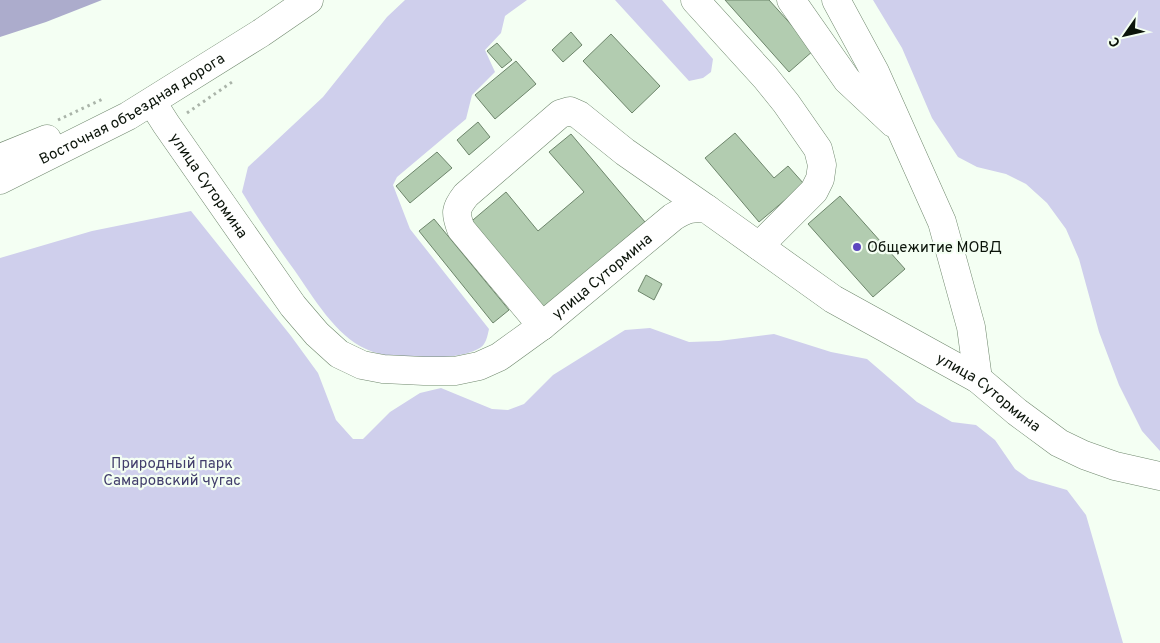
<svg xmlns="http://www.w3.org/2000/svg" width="1160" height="643" viewBox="0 0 1160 643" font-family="Overpass,sans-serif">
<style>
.green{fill:#cfcfec}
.water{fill:#acaccc}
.building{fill:#b2ccb0;stroke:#6d856b}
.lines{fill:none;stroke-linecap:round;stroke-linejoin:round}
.minor-casing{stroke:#70886e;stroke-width:29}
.major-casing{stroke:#70886e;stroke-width:29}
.path{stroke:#aab4a9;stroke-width:3;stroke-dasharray:2.5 4;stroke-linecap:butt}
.minor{stroke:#fff;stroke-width:28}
.major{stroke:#fff;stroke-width:28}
.poi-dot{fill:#5c47bf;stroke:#f4fff3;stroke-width:2}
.labels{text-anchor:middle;stroke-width:4.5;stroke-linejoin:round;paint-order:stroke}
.street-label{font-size:15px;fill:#0b140a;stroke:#f4fff3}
.poi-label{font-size:15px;fill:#0b140a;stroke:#f4fff3;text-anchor:start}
.park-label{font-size:15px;fill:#423e6c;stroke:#f4fff3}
</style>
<rect width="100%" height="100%" fill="#f4fff3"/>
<path class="green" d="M405 0H527L505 16 501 33 485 50 495 72 472 95 466 119 397 177 393 185 410 229 489 329C488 333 487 340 484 344 478 353 453 357 442 357 418 357 389 360 366 349 336 336 313 297 295 271 276 245 258 219 242 192L248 167 323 97 387 17Z
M615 0H662L713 59 711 72 703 78 689 81Z
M873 0H1160V451L1142 431 1119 385 1099 332 1079 259 1066 229 1047 203 1026 184 1006 174 977 167 958 157 932 118 902 48Z
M191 211 291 336 318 373 336 420 353 439H363L390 412 420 393 441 388 492 409 508 410 524 404 553 375 625 330 650 328 689 342 719 341 774 334 831 352 867 359 917 402 952 422 976 425 995 440 1015 469 1029 479 1067 490 1086 515 1123 643H0V258L92 231Z"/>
<path class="water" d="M0 0H102L46 22 0 37Z"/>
<path class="building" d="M725 0H769L814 50 789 72Z
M571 32 582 45 563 62 552 50Z
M611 34 660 86 632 113 583 61Z
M497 43 512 60 502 68 487 51Z
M516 61 536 84 495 119 475 95Z
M478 122 490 137 469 155 457 140Z
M735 133 774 178 788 166 804 184 759 222 705 158Z
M571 134 645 222 540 311 467 225 506 192 538 231 584 192 549 152Z
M437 152 452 168 410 203 396 186Z
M840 196 905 269 873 297 808 224Z
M434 219 509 310 493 323 419 231Z
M646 275 662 284 654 300 638 291Z"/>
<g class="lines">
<defs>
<g id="minor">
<path d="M695 0 765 77 786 103 818 149 822 165 820 179 814 191 759 246"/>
<path d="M791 0 847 80 893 123"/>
<path d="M836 0 875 72 942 222 971 327 978 379"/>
<path id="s1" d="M152 102 166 124 293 306 317 334 339 354 362 365 383 369 424 371H455L479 366 499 357 542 326 673 217C686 209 692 207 707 209L833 299 978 379 1017 412 1059 443 1084 455 1115 466 1160 476"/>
<path d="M542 326 461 229C455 213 455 209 466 195L560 114 570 111 579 115 625 152 707 209"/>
</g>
<g id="major">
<path d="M0 158 47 139"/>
<path id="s2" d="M0 180 128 116 261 33 309 0"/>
</g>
</defs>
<use href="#minor" class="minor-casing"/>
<use href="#major" class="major-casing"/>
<path class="path" d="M187 113 235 80
M58 120 105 98"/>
<use href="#minor" class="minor"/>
<use href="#major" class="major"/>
</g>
<circle class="poi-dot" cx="857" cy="247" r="5"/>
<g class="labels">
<g class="street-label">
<text dy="5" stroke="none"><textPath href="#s2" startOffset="150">Восточная объездная дорога</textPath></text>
<text dy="5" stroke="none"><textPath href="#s1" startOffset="101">улица Сутормина</textPath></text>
<text dy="5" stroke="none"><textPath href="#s1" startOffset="611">улица Сутормина</textPath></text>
<text dy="5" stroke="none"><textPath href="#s1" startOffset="1076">улица Сутормина</textPath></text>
</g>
<g class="poi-label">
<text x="867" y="252">Общежитие МОВД</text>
</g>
<g class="park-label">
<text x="172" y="468">Природный парк<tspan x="172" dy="17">Самаровский чугас</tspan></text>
</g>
</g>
<g transform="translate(1125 35) rotate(236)" stroke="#f4fff3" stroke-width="4" paint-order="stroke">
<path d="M0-4L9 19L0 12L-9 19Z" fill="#0b140a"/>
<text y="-8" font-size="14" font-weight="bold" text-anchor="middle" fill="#0b140a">С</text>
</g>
</svg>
